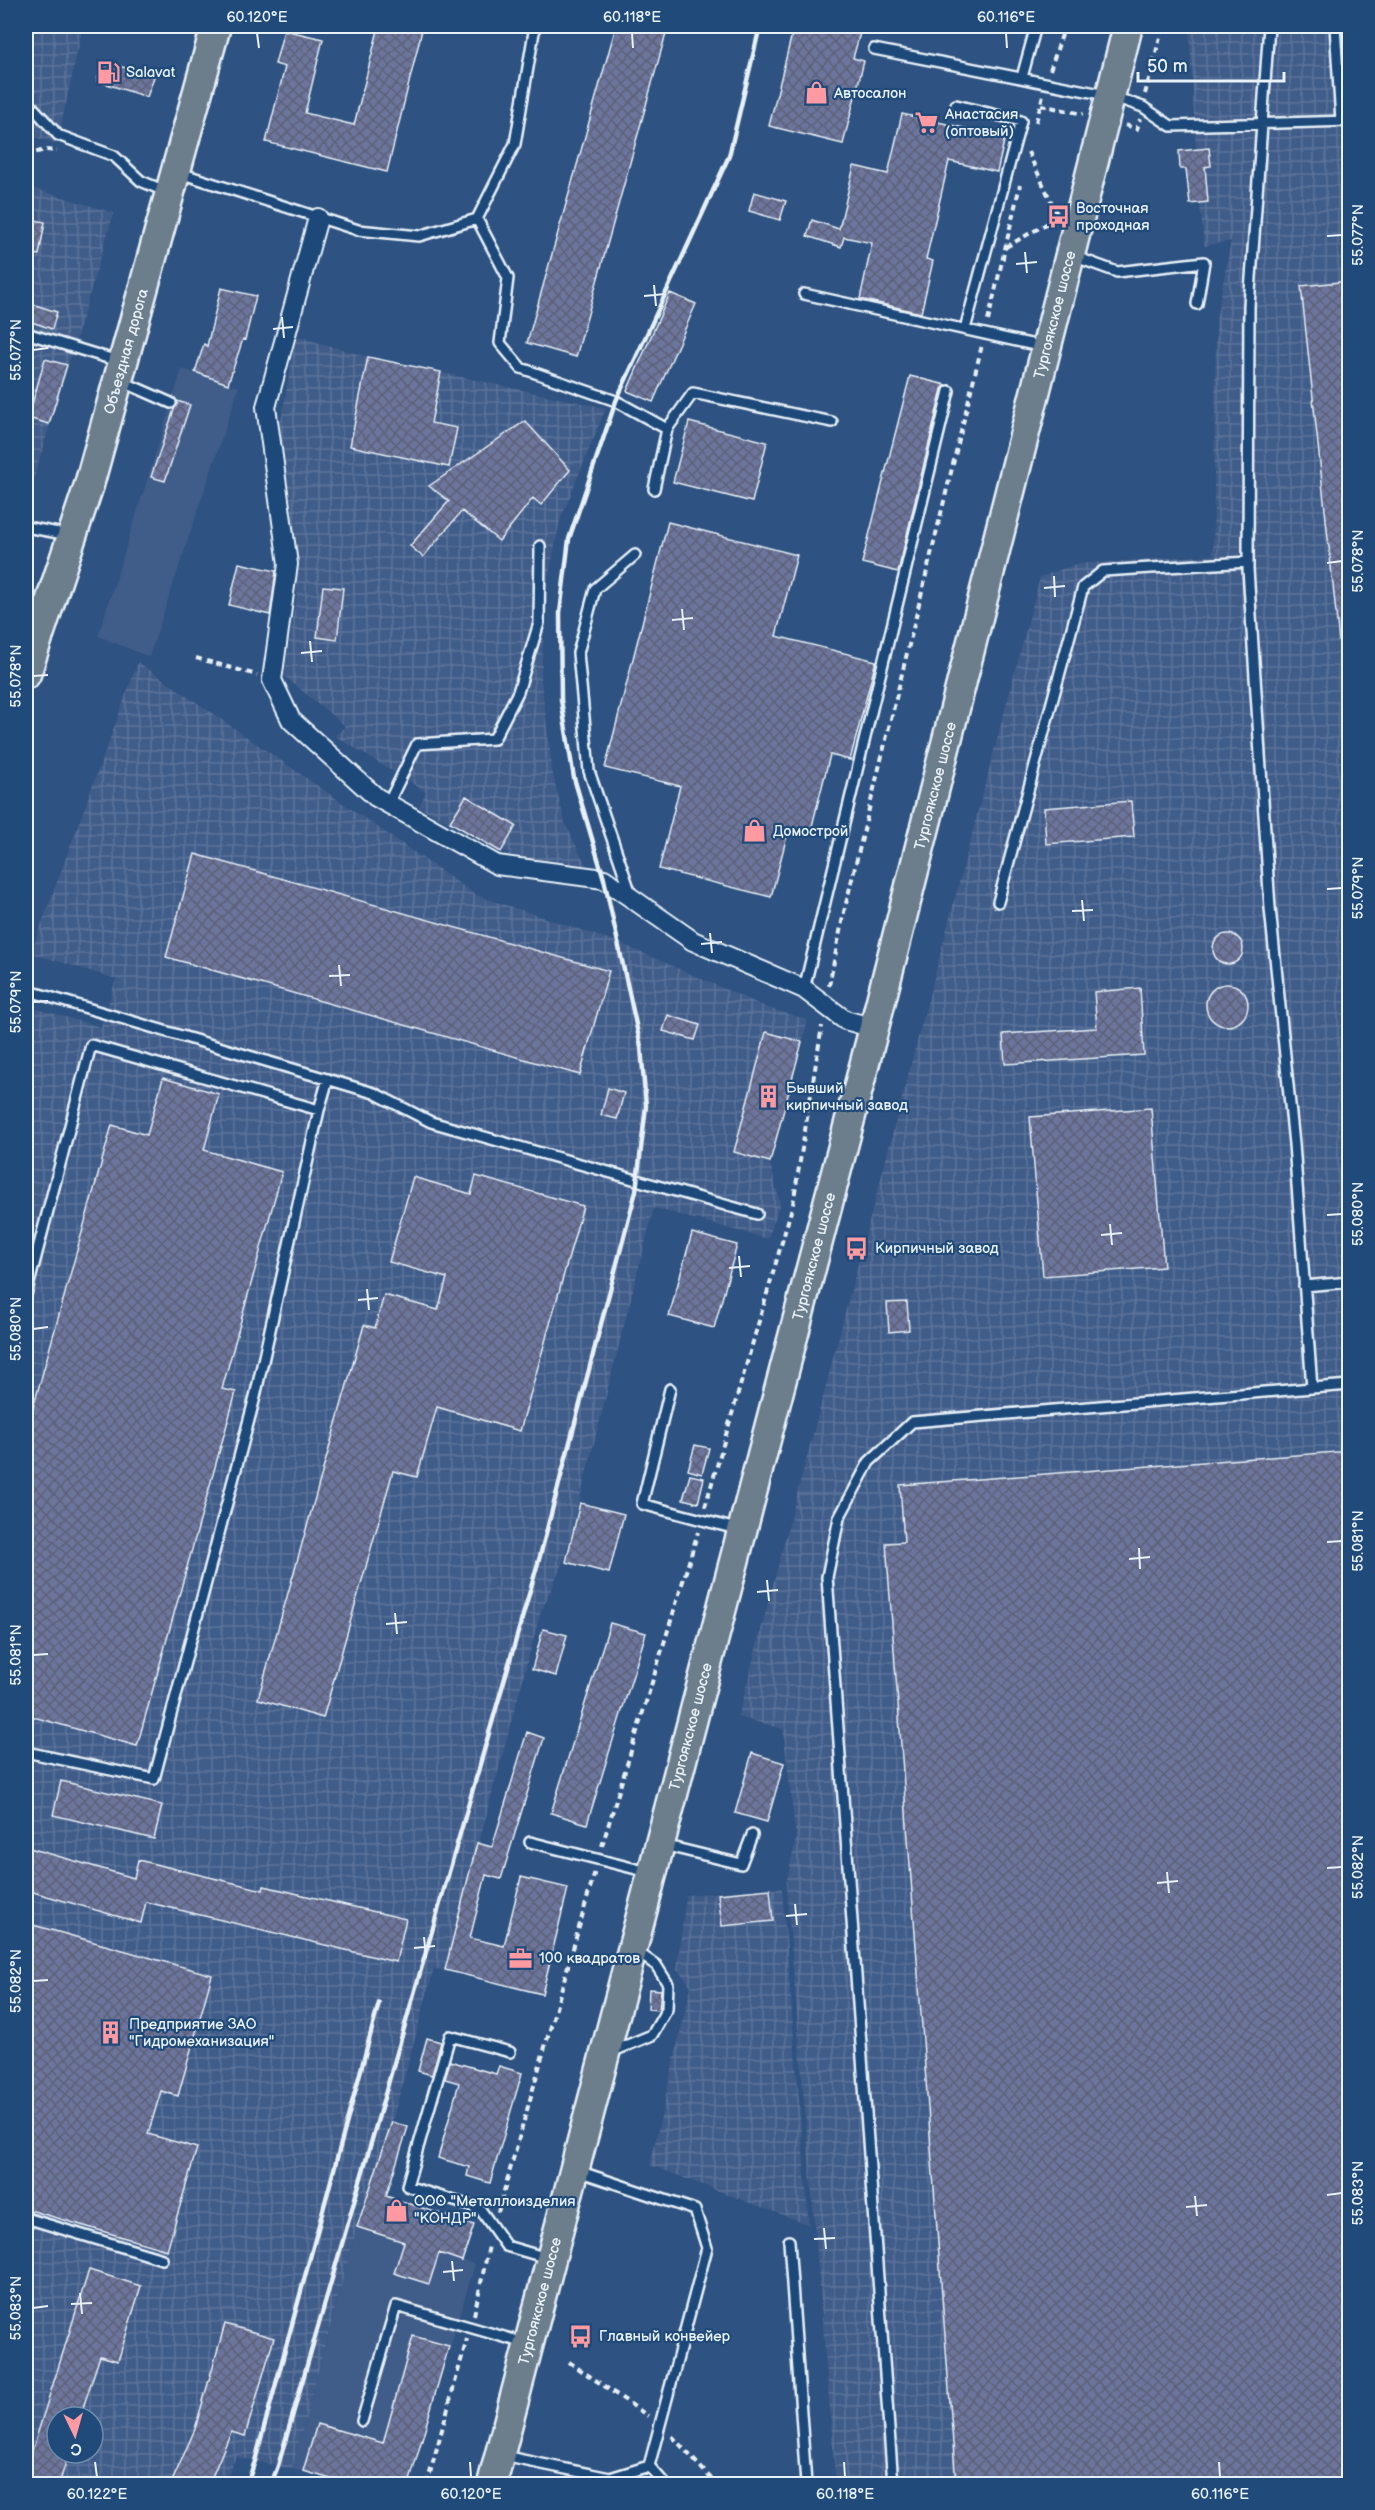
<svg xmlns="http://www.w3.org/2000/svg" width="1375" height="2510" viewBox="0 0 1375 2510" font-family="'Balsamiq Sans',sans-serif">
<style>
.built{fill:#415c89}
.industrial{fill:url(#industrial-grid);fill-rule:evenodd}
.building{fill:url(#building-cross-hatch);stroke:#e8f1f8;stroke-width:1.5}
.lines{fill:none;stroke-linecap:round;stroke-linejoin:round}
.lane-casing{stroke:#e8f1f8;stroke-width:14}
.street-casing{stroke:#e8f1f8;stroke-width:22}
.primary-casing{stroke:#e8f1f8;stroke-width:33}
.path{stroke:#e8f1f8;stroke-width:4;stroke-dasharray:6 4.5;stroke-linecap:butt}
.lane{stroke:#1f4a7a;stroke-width:9}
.street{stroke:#1f4a7a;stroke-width:18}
.primary{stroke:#6c7d8c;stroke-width:28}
.rail{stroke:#e8f1f8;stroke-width:4.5}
.ticks{fill:none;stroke:#e8f1f8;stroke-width:2}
.labels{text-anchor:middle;stroke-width:4.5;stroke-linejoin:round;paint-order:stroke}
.poi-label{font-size:15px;fill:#e8f1f8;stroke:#1f4a7a;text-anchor:start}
.street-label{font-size:15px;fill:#e8f1f8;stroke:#1f4a7a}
.neatline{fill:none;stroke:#e8f1f8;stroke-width:2}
.ticks-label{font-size:15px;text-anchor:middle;fill:#e8f1f8}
</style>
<defs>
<pattern id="industrial-grid" width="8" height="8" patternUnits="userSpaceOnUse" patternTransform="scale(1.5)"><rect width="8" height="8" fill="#415c89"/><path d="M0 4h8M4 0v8" fill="none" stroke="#5c749a"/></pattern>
<pattern id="building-cross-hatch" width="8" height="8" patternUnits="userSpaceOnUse" patternTransform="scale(1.5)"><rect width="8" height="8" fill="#6c749c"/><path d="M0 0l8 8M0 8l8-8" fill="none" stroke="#5b6077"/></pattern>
</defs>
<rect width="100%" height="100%" fill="#2e5281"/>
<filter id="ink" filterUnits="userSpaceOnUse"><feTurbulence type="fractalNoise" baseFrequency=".0167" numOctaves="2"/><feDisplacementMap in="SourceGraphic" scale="12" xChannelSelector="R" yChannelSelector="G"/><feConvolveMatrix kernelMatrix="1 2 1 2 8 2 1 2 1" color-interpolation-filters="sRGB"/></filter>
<g filter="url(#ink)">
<path class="built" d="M182 369 239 387 149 657 98 636Z
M357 2227 404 2242 394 2273 428 2284 439 2253 475 2264 409 2484H349L292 2469Z"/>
<path class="industrial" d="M26 26H83L57 144 26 134Z
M1189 26H1349V2484H836L786 1884 796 1839 783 1729 738 1717 1040 577 1076 564 1213 555 1216 320 1231 241 1204 246 1200 204H1190L1186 169H1180L1179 151 1196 149Z
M26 186 114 213 26 504Z
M296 336 368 357 606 408 560 521 546 590 541 678 553 775 565 823 586 865 529 864 419 807 426 792 335 736 345 726 284 676 297 592 295 543 278 438Z
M138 662 476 895 620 943 768 1008 808 1020 770 1162 780 1203 768 1239 654 1208 565 1557 540 1615 445 1970 434 1969 392 2122 357 2227 292 2469 236 2457 224 2484H26V1006L101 1027 116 979 31 953ZM57 2417H93V2453H57Z
M782 1888 809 2225 650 2165 691 1986 677 1969 686 1895Z"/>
<path class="building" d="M379 26H423L387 172 266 142 285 67 275 64 284 30 323 39 305 113 354 125Z
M616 26H668L576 357 527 343Z
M794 26H862L853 58 864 61 843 144 769 126Z
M103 61 154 77 147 97 97 81Z
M902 114 1005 137 997 172 949 161 926 259 933 261 921 313 860 299 872 243 844 237 841 247 807 236 812 220 839 229 854 166 888 174Z
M1209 148 1211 166 1205 167 1208 202 1190 204 1186 169H1180L1179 151Z
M754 192 786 201 780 220 749 211Z
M29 219 45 222 39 255 26 253Z
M1350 281V640L1339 641 1301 286Z
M221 288 256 296 245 340 243 339 228 384 195 372 204 344 207 346Z
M670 293 696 304 653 402 627 391Z
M26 302 57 312 52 329 26 320Z
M368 357 441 372 431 423 457 428 449 467 350 446Z
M45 359 67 365 49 424 28 418Z
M910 376 946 385 942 389 898 572 862 563Z
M177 401 190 405 165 481 151 477Z
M525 421 570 470 541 505 533 498 499 541 462 511 423 557 410 546 449 501 429 486Z
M689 422 767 442 752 502 673 482Z
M668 522 797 555 776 636 876 661 850 760 830 755 810 834 789 828 771 897 659 869 680 786 605 768Z
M239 563 276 571 270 615 229 605Z
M323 586 343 588 337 640 317 637Z
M466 796 516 826 501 852 450 822Z
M1131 801 1134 837 1046 844 1044 808Z
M195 854 609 971 580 1075 166 957Z
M1213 949a15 15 0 1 1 30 0a15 15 0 1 1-30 0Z
M1206 1005a21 21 0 1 1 42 0a21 21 0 1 1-42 0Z
M1140 988 1144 1055 1005 1064 1003 1034 1097 1028 1094 992Z
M668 1015 700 1025 695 1040 663 1031Z
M766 1032 802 1042 770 1162 734 1152Z
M163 1078 219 1094 204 1150 282 1172 222 1389 236 1392 137 1746 26 1715V1433L112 1125 147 1135Z
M608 1088 624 1093 617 1119 601 1115Z
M1151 1108 1164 1267 1043 1276 1030 1117Z
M476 1176 583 1206 520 1431 437 1407 417 1477 393 1471 323 1718 258 1699 364 1325 375 1328 384 1295 438 1310 447 1278 389 1262 413 1177 471 1194Z
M692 1233 737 1245 714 1328 669 1316Z
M907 1302 909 1330 889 1332 887 1303Z
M695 1445 709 1448 702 1474 688 1470Z
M1350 1451V2484H956L886 1543 904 1542 900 1485Z
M690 1475 704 1478 698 1503 683 1499Z
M580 1503 624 1514 609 1573 566 1562Z
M610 1623 646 1633 587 1824 551 1813Z
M543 1629 567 1635 556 1676 532 1669Z
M527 1732 544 1738 501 1879 486 1875 470 1938 504 1946 521 1877 568 1888 542 1994 445 1970 477 1843 492 1847Z
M752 1753 784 1763 767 1822 735 1813Z
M61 1781 162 1805 154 1839 53 1815Z
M26 1847 134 1878 138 1860 263 1890 264 1886 406 1919 396 1962 146 1902 141 1923 26 1890Z
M770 1889 773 1921 722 1926 718 1894Z
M26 1923 212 1975 178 2096 161 2091 148 2134 197 2148 167 2250 26 2209Z
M649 1989 661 1990 659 2010 648 2009Z
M427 2038 441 2042 432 2075 418 2071Z
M450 2061 496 2074 499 2066 522 2073 490 2183 467 2176 469 2167 438 2158 459 2083 445 2079Z
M392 2122 408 2127 386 2196 474 2225 462 2261 439 2253 429 2284 394 2273 404 2242 357 2227Z
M89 2270 141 2286 118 2361 100 2356 80 2417H57V2453H69L59 2484H26V2470Z
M225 2324 274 2338 245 2436 231 2432 209 2484H171L195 2429Z
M413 2336 449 2346 409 2484H349L303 2471 317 2424 383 2443Z"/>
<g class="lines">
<defs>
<path id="lane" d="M1335 26 1341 121
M874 49 1111 96 1143 107 1171 126 1350 121
M1022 77 1036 26
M26 96 27 101 58 135 114 156 141 181 167 192
M956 105 1021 121 965 329
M180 173 358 230 419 236 477 219 515 144 535 26
M477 219 508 278 500 343 521 368 616 401 667 429
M1073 256 1117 272 1204 262 1197 304
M804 294 1044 347
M26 333 121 362
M121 381 171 403
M654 489 667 429 693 393 832 422
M26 527 69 535
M388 804 417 744 494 739 518 692 539 623 540 546
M631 894 589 771 578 653 595 589 635 555
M998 902 1083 587 1103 571 1248 562
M804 989 949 391
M26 990 374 1093 431 1122 757 1214
M1304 1286 1350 1282
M26 1295 91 1045 319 1110
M1312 1388 1350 1385
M670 1389 642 1504 740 1530
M26 1752 154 1779 255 1397 319 1110 328 1079
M530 1842 648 1872
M663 1845 741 1864 752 1835
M510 2052 450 2036 407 2186 480 2209 506 2246 547 2258
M611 2052 652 2035 667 2009 668 1984 656 1965 637 1952
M26 2218 162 2259
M789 2241 806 2484
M362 2421 396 2306 525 2343
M503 2456 610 2478 649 2466 707 2248 695 2210 578 2171
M649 2466 665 2484
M893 2484 827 1577 839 1518 869 1462 912 1422 1312 1388 1294 1144 1270 908 1248 569 1249 306 1269 26"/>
<path id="street" d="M318 218 266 407 288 564 272 680 291 720 376 797 497 865 604 879 693 941 804 989 845 1020 874 1028"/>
<g id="primary">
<path id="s1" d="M26 674 89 485 216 26"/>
<path id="s2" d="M492 2484 874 1028 1128 26"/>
</g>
</defs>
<use href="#lane" class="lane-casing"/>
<use href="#street" class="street-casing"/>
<use href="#primary" class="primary-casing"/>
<path class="path" d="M1050 70 1065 26
M1145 94 1163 26
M1041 105 1083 114
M1036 122 1043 95
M1125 125 1137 129 1140 119
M1028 152 1057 214
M26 155 45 150 57 151
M1006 247 1055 219
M988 321 1020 185
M196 658 257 675
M829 986 844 912 982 345
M705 1507 793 1204 822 1026
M602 1846 698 1532
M498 2212 595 1871
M474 2315 489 2246
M569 2362 648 2416
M672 2436 716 2484
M427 2484 467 2339"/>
<use href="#lane" class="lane"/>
<use href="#street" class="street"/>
<use href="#primary" class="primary"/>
<path class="rail" d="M247 2484 255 2461 379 2003
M271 2484 278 2466 540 1556 636 1191 646 1106 641 1047 604 879 574 778 561 700 560 613 569 539 616 401 729 156 760 26"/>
</g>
</g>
<path class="ticks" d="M257 33 259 48M632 33 633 48M1006 33 1007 48M1327 236 1342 235M1025 252 1027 273M1016 264 1037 262M654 285 656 306M644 296 665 294M282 317 284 338M273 329 293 327M33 350 48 348M1327 563 1342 561M1054 576 1055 597M1044 588 1065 586M682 609 684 630M672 620 693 618M310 641 312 662M301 653 322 651M33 676 48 675M1327 889 1342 888M1082 900 1084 921M1072 911 1093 910M710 933 712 953M701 944 722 942M339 965 341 986M329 976 350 975M33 1002 48 1001M1327 1215 1342 1214M1110 1224 1112 1245M1101 1235 1122 1233M739 1256 741 1277M729 1268 750 1266M367 1289 369 1310M358 1300 378 1298M33 1329 48 1327M1327 1542 1342 1541M1139 1548 1140 1569M1129 1559 1150 1557M767 1580 769 1601M757 1592 778 1590M395 1613 397 1634M386 1624 407 1622M33 1655 48 1654M1327 1868 1342 1867M1167 1872 1169 1893M1157 1883 1178 1881M795 1904 797 1925M786 1916 807 1914M424 1937 426 1958M414 1948 435 1946M33 1981 48 1980M1327 2195 1342 2193M1195 2196 1197 2216M1186 2207 1207 2205M824 2228 826 2249M814 2239 835 2238M452 2261 454 2281M443 2272 463 2270M80 2293 82 2314M71 2304 92 2303M33 2308 48 2306M95 2462 97 2477M470 2462 471 2477M844 2462 845 2477M1219 2462 1220 2477"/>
<defs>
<symbol id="fuel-bare" viewBox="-9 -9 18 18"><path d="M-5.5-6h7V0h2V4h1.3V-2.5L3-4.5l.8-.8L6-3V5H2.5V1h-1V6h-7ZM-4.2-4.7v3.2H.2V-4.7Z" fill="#ff9aa2" stroke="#1f4a7a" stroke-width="2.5" paint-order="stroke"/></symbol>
<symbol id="shop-bare" viewBox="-9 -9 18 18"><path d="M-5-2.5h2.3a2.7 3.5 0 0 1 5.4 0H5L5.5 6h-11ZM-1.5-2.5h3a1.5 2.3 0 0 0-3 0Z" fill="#ff9aa2" stroke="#1f4a7a" stroke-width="2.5" paint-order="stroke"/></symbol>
<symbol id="supermarket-bare" viewBox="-9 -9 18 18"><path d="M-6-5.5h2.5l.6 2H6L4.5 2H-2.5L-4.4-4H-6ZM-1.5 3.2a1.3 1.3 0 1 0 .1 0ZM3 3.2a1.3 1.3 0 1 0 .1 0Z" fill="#ff9aa2" stroke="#1f4a7a" stroke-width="2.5" paint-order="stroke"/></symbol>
<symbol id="bus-bare" viewBox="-9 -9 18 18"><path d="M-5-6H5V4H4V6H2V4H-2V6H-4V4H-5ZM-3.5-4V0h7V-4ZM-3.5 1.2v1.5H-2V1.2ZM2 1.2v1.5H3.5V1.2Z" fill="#ff9aa2" stroke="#1f4a7a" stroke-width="2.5" paint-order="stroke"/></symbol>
<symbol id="building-bare" viewBox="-9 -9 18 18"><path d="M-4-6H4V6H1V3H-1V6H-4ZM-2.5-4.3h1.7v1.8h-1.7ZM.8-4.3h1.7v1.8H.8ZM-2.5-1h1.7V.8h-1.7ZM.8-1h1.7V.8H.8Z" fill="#ff9aa2" stroke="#1f4a7a" stroke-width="2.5" paint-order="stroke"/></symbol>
<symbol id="office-bare" viewBox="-9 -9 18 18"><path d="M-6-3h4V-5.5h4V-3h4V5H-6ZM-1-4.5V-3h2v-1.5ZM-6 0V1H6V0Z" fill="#ff9aa2" stroke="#1f4a7a" stroke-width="2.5" paint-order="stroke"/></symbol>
</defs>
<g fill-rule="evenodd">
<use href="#fuel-bare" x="92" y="56" width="33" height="33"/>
<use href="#shop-bare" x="800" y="76" width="33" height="33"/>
<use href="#supermarket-bare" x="910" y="106" width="33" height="33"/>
<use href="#bus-bare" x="1042" y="200" width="33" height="33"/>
<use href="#shop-bare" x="738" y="814" width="33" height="33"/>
<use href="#building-bare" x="752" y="1080" width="33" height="33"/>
<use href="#bus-bare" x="840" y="1232" width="33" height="33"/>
<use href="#office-bare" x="504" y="1942" width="33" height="33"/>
<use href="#building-bare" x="94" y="2016" width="33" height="33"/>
<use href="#shop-bare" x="380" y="2194" width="33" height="33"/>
<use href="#bus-bare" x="564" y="2320" width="33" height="33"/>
</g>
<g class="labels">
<g class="poi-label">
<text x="126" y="77">Salavat</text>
<text x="834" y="98">Автосалон</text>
<text x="945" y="119">Анастасия<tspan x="945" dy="17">(оптовый)</tspan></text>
<text x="1076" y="213">Восточная<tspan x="1076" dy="17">проходная</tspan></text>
<text x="773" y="836">Домострой</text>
<text x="786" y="1093">Бывший<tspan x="786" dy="17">кирпичный завод</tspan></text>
<text x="875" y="1253">Кирпичный завод</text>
<text x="539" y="1963">100 квадратов</text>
<text x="129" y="2029">Предприятие ЗАО<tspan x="129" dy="17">"Гидромеханизация"</tspan></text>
<text x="414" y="2206">ООО "Металлоизделия<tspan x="414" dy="17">"КОНДР"</tspan></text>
<text x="599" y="2341">Главный конвейер</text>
</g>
<g class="street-label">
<text dy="5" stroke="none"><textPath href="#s2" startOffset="2241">Тургоякское шоссе</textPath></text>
<text dy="5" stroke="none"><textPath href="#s1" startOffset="338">Объездная дорога</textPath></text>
<text dy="5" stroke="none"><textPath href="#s2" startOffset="1755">Тургоякское шоссе</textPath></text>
<text dy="5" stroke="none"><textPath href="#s2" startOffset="1269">Тургоякское шоссе</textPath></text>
<text dy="5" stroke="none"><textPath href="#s2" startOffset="783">Тургоякское шоссе</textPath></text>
<text dy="5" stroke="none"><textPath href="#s2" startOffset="189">Тургоякское шоссе</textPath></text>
</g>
</g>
<rect width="1375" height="2510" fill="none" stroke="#1f4a7a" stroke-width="66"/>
<g transform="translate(75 2435) rotate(175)"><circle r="28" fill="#1f4a7a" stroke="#6f8dac" stroke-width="1.5"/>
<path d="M0-4.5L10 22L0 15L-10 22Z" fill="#ff9aa2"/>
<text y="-9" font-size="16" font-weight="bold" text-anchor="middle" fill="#e8f1f8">С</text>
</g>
<path d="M1138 72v9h146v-9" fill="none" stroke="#e8f1f8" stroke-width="3"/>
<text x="1147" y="72" font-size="18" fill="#e8f1f8" stroke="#1f4a7a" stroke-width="4.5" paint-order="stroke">50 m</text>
<rect x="33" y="33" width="1309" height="2444" class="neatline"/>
<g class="ticks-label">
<text x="257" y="22">60.120°E</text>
<text x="632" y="22">60.118°E</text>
<text x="1006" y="22">60.116°E</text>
<text transform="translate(1358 235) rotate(-90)" y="5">55.077°N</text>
<text transform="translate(16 350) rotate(-90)" y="5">55.077°N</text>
<text transform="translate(1358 561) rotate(-90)" y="5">55.078°N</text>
<text transform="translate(16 676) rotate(-90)" y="5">55.078°N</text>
<text transform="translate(1358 888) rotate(-90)" y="5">55.079°N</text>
<text transform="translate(16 1002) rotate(-90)" y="5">55.079°N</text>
<text transform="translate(1358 1214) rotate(-90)" y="5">55.080°N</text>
<text transform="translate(16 1329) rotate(-90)" y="5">55.080°N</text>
<text transform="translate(1358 1541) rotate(-90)" y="5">55.081°N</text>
<text transform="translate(16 1655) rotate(-90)" y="5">55.081°N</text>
<text transform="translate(1358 1867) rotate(-90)" y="5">55.082°N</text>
<text transform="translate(16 1981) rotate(-90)" y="5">55.082°N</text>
<text transform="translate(1358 2193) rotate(-90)" y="5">55.083°N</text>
<text transform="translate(16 2308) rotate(-90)" y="5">55.083°N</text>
<text x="97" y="2499">60.122°E</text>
<text x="471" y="2499">60.120°E</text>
<text x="845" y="2499">60.118°E</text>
<text x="1220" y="2499">60.116°E</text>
</g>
</svg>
